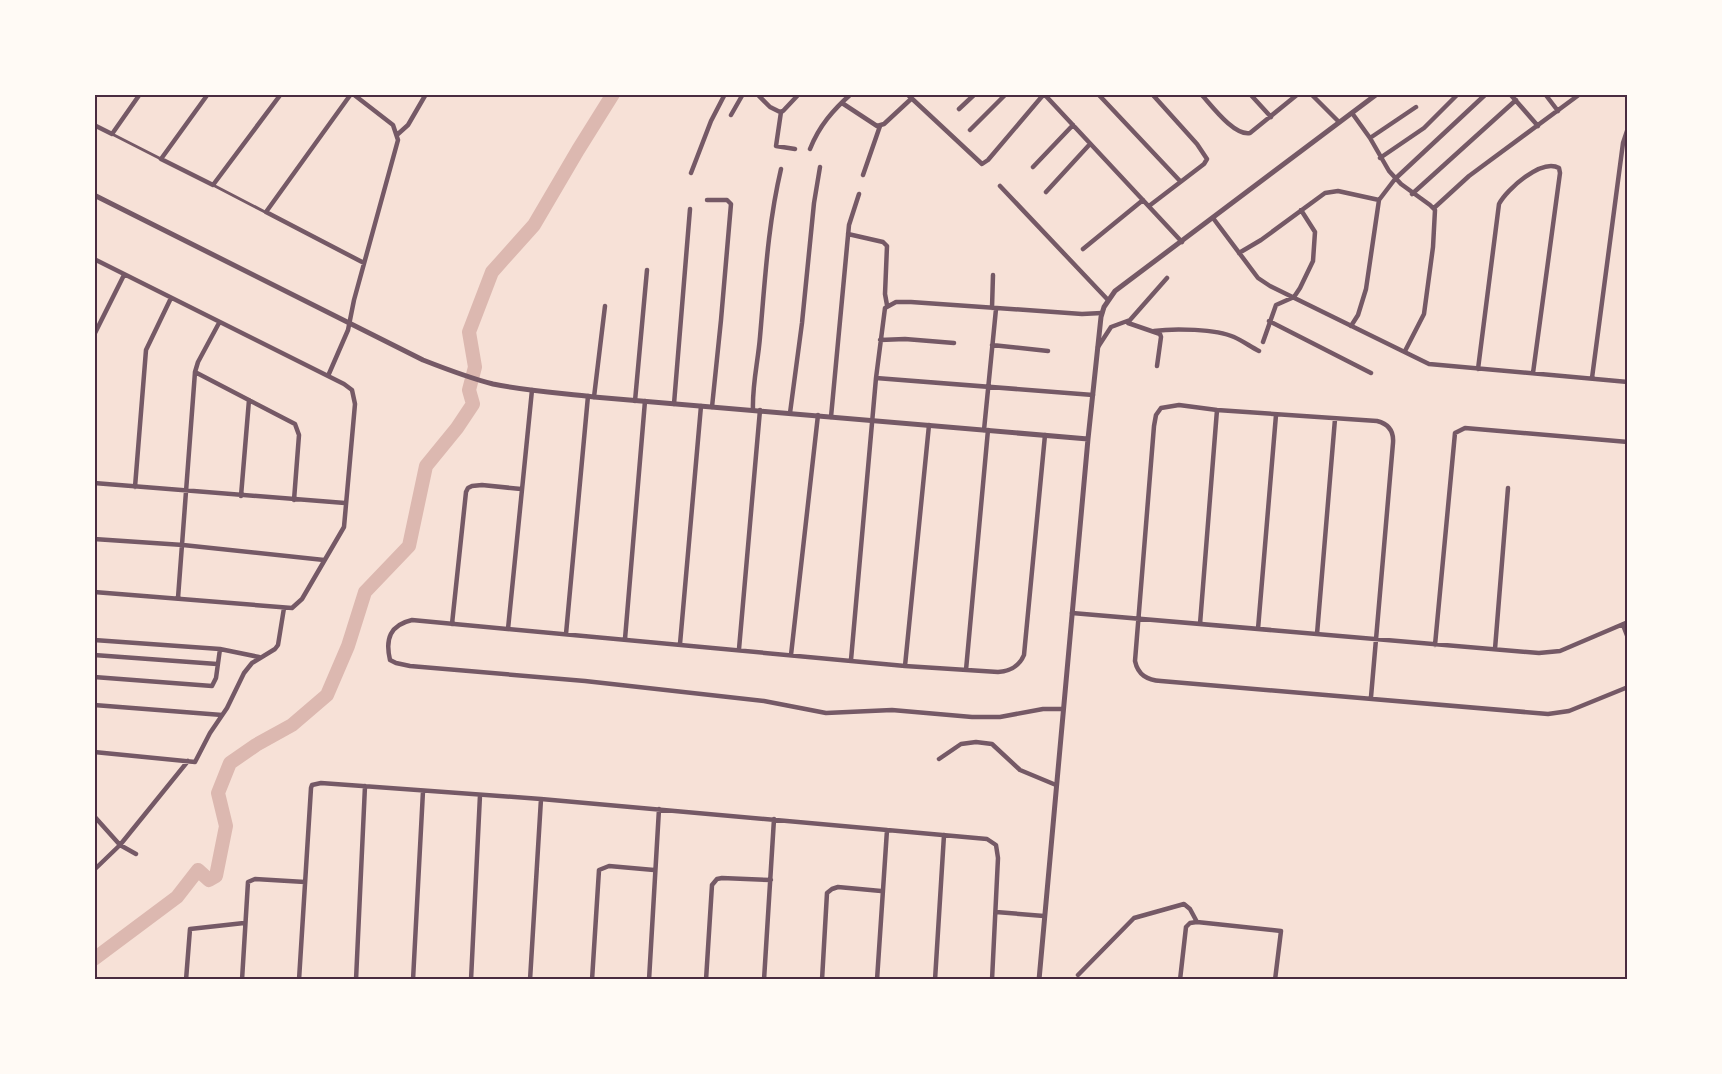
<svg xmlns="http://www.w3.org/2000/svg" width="1722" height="1074" viewBox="0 0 1722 1074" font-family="'Nunito Sans',sans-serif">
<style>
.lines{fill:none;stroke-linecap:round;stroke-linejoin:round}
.river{stroke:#dcb8b0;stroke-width:14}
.pedestrian{stroke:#755966;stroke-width:3}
.minor{stroke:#755966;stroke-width:4.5}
.tertiary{stroke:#755966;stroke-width:5}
.neatline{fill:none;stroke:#4a2c40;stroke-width:2}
</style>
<rect width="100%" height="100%" fill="#f7e1d7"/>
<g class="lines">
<path class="river" d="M94 959 177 897 198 870 209 880 216 876 226 826 218 793 230 763 256 745 292 725 327 695 348 646 365 592 409 546 426 466 457 428 473 404 469 390 475 367 469 332 492 272 534 225 578 150 613 94"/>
<path class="pedestrian" d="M112 134 161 159
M213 185 265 212"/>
<path class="minor" d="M208 94 161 159 213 185 281 94
M351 94 266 212 364 263
M757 94 770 107 780 112 783 111 799 94
M907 94 982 164 988 160 1044 94 1182 242
M1098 94 1180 181
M1201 94C1212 106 1234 136 1250 133L1298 94
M1250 94 1271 117
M1311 94 1339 122
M1510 94 1538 126
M1545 94 1558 111
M842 103 877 126 884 124 911 99
M959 109 975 94
M781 112 776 146 795 149
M1352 113 1370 138 1389 171 1401 184 1430 205 1435 210 1433 247 1424 314 1405 351
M731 115 743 94
M94 125 112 134 140 94
M970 130 1006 94
M398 134 408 125 426 94
M1370 138 1416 107
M810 149C819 126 833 110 851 94
M1380 158 1424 128 1458 94
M1033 167 1073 125
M691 173 711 121 725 94
M863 175 880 126
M1000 186 1108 300
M1046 192 1090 144
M1412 194 1516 100
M707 200H727L731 204 721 320 712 407
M1149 206 1204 164 1207 159 1197 144 1152 94
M1434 208 1469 176 1580 94
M1213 218 1258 278 1270 286 1429 364 1628 382
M848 234 883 242 887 246 885 294 887 305
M1083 249 1143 200
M1239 253 1261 240 1325 193 1338 191 1379 200
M94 259 344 384 352 390 355 404 344 527 302 599 292 608 94 592
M992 308 993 275
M1269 321 1371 373
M1128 323 1160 334 1161 337 1157 366
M1351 326 1358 315 1366 289 1379 200 1395 179 1486 94
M1154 331C1174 328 1216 329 1234 337 1243 341 1251 347 1259 351
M94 335 124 275
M880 340 905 339 954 343
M1263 342 1276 305 1294 297 1300 288 1313 261 1315 232 1301 210
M992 345 1048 351
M1098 347 1111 327 1130 320 1167 278
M1478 369 1499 204C1507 189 1542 158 1559 168L1560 173 1533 373
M195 372 295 424 299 435 294 500
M328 376 348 330 354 300 398 140 393 125 353 94
M876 378 1093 395
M1592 378 1623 143 1628 128
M594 397 605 306
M635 401 647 270
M674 404 690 209
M753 410C752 385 758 362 760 337 765 280 768 224 781 169
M790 413 802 323 814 203 820 167
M831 417 849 225 859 194
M984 430 996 309
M1045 435 1024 655C1019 667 1010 671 998 672L905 666 412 620C390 625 385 639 390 660L396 663 410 666 585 681 764 701 826 713 892 710 972 717H1000L1043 709H1063
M94 483 345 503
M135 487 146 350 171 298
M241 496 249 400
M94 539 183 545 324 560
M178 598 195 372 198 362 219 323
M1072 613 1539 653 1560 651 1628 622
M452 624 466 492 468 488 472 486 482 485 521 489
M1200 624 1217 410
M1623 625 1628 638
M508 629 532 390
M1258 629 1276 415
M566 634 588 396
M1317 634 1335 419
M625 639 645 401
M94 640 220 649 259 657
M680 644 701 406
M1435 645 1455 433 1465 428 1628 442
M739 649 760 410
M1495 649 1508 488
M94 655 217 664
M791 655 818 415
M851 660 876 378 885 308 896 302H911L1082 314 1102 313
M905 666 929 425
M966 670 988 430
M94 677 212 686 216 678 220 649
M1371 697 1393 443C1394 431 1389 424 1377 421L1217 410 1179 405 1161 408 1156 415 1154 426 1135 661C1138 675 1147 680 1161 681L1548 714 1569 711 1628 687
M94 705 222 715
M94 752 195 762 210 733 227 708 244 673 252 663 275 649 278 645 284 608
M939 759 961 744 976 742 992 744 1020 770 1056 785
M94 816 120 845 136 854
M94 870 120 845 188 761
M996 912 1044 916
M1078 975 1134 918 1184 904 1190 909 1197 922
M186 980 190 929 244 923
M242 980 248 882 255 879 305 882
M299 980 311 788 312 785 321 783 541 799 987 839 996 845 998 858 992 980
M356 980 365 786
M413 980 423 791
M471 980 480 795
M530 980 541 799
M592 980 599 870 609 866 654 870
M649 980 659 809
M706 980 712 885 717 879 722 878 771 880
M764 980 774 819
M822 980 827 893 832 889 838 887 881 891
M877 980 887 830
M935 980 944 835
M1180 980 1186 927 1190 923 1197 922 1281 931 1275 980"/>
<path class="tertiary" d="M94 195 423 360C446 369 469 378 493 384 526 391 561 393 594 397L1088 439
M1039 980 1088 439 1101 317 1104 307 1115 291 1377 94"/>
</g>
<rect width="1722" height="1074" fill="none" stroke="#fffaf5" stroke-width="192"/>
<rect x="96" y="96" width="1530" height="882" class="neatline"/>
</svg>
